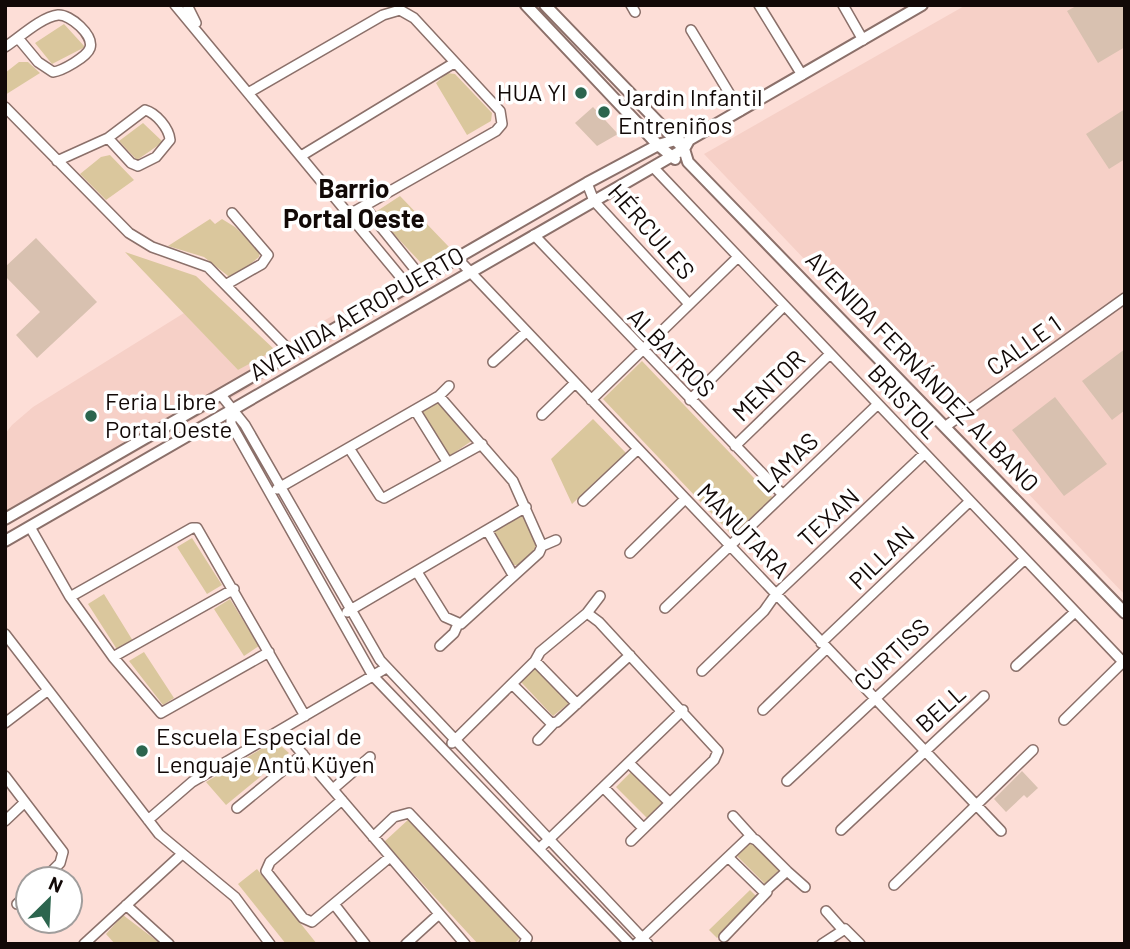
<svg xmlns="http://www.w3.org/2000/svg" width="1130" height="949" viewBox="0 0 1130 949" font-family="Barlow,sans-serif">
<style>
.built{fill:#f6d0c7}
.green{fill:#dac79d}
.building{fill:#d8c1b0}
.lines{fill:none;stroke-linecap:round;stroke-linejoin:round}
.minor-casing{stroke:#8b706a;stroke-width:12}
.tertiary-casing{stroke:#8b706a;stroke-width:14}
.minor{stroke:#fff;stroke-width:9}
.tertiary{stroke:#fff;stroke-width:10}
.poi-dot{fill:#2c654e;stroke:#fff;stroke-width:2.5}
.labels{text-anchor:middle;stroke-width:7;stroke-linejoin:round;paint-order:stroke}
.poi-label{font-size:24px;fill:#120907;stroke:#fff;text-anchor:start}
.street-label{font-size:24px;fill:#120907;stroke:#fff}
.neighbourhood-label{font-size:26px;font-weight:bold;fill:#120907;stroke:#fff}
</style>
<rect width="100%" height="100%" fill="#fdded7"/>
<path class="built" d="M966 5H1125V595L704 154Z
M449 249 461 264 345 334 5 526V434L12 425 33 407 184 313 238 370Z"/>
<path class="green" d="M64 24 85 47 52 64 35 43Z
M19 62H28L40 73 5 95V73Z
M447 73 455 74 492 113 491 121 467 135 436 83Z
M143 123 163 142 137 160 119 141Z
M110 155 134 180 106 200 80 174 101 157Z
M400 196 449 247 423 265 374 213Z
M210 219 215 224 222 219 235 227 260 251 259 257 232 279 204 257 168 246Z
M125 252 196 276 275 350 238 370Z
M642 361 773 498 733 536 603 399Z
M433 403H441L473 440 448 457 422 412Z
M593 419 626 453 572 504 551 459Z
M520 514 528 517C539 545 543 546 519 565H510L494 536 496 526Z
M192 538 222 585 207 594 177 547Z
M104 594 133 641 118 651 88 604Z
M230 599 259 646 244 656 214 609Z
M144 652 174 698 163 705 129 661Z
M535 668 569 703 553 716 521 682Z
M271 743 280 745 289 753 226 805 206 782Z
M631 772 665 804 649 820 616 787Z
M410 818 520 938 514 944H478L384 842Z
M751 840 780 869 765 884 736 855Z
M257 869 317 944H286L238 884Z
M750 890 758 898 717 938 709 930Z
M123 915 161 944H115L106 934Z"/>
<path class="building" d="M1078 5H1125V47L1098 63 1067 11Z
M593 107 618 134 597 146 575 123Z
M1125 109V159L1109 169 1086 134Z
M36 238 97 302 37 358 16 335 40 312 5 276V267Z
M1125 349V410L1112 420 1082 381Z
M1055 397 1107 464 1064 496 1012 430Z
M1022 771 1038 788 1027 798 1024 795 1006 812 994 799Z"/>
<g class="lines">
<defs>
<path id="minor" d="M175 5 408 286
M187 5 196 23
M631 5 635 12
M759 5 802 75
M843 5 863 40
M691 30 740 111
M5 47C19 38 41 17 58 15 70 14 94 35 90 48 87 57 62 71 53 72L38 62 18 38
M248 93 383 15 400 10 414 18 500 111 502 124 496 131 350 214
M5 107 129 233 152 247 208 267 292 353
M301 156 454 63
M57 161 108 138 145 110C156 113 169 128 170 140L156 157 138 166 131 163 108 138
M653 167 1125 664
M587 183 594 201 689 304
M364 206 422 278
M534 235 783 495
M457 258 1001 831
M227 284 262 264 268 255 232 213
M493 362 526 332
M221 395 245 425 380 660 648 944
M439 396 449 386
M591 400 738 257
M690 400 784 306
M415 410 448 463
M231 411V424L373 676 630 944
M542 415 575 383
M946 426 1125 298
M735 446 830 354
M349 448 380 496 384 498 482 444
M277 489 439 396 513 481 542 546
M583 501 638 449
M30 527 70 597 113 657 161 713 269 652
M487 530 513 575
M630 553 685 499
M417 572 445 617 461 624 539 553 542 546 556 540
M70 597 192 528H197L305 716
M665 608 878 404
M347 612 526 507
M587 613 599 622 718 751 714 760 631 841
M5 634 159 834 235 897 270 944
M821 643 970 501
M440 646 454 633 458 624
M113 657 234 589
M535 661 577 704
M1016 666 1075 612
M702 671 764 611 776 594 924 454
M512 684 551 723 557 722 630 655
M763 710 827 648
M1064 720 1123 662
M5 723 47 691
M282 730 465 944
M538 740 554 723
M452 743 535 661 540 652 587 613 600 596
M629 763 670 803
M5 776 63 852 60 863 44 879
M787 781 1025 559
M604 788 643 828
M333 789 370 757
M342 800 270 862 266 871 303 918 312 922 390 857
M237 808 303 754
M733 816 752 837
M148 820 192 782 386 668
M5 821 25 802
M841 830 984 696
M373 837 394 817 409 813 527 938 524 944
M540 848 683 710
M787 871 805 887
M894 885 1033 750
M17 904 28 894
M334 904 365 944
M126 905 169 944
M826 911 842 929
M724 937 767 892
M84 944 182 854
M406 944 439 914
M636 944 749 837 756 840 787 871 764 892 728 857
M822 944 845 929 860 944"/>
<path id="tertiary" d="M526 5 658 145 675 159
M545 5 684 149 688 162 1125 613
M5 519 587 183 658 145 679 139
M5 541 653 167 684 149 689 140 922 5"/>
</defs>
<use href="#minor" class="minor-casing"/>
<use href="#tertiary" class="tertiary-casing"/>
<use href="#minor" class="minor"/>
<use href="#tertiary" class="tertiary"/>
</g>
<g class="poi-dot">
<circle cx="581" cy="93" r="7"/>
<circle cx="604" cy="112" r="7"/>
<circle cx="91" cy="416" r="7"/>
<circle cx="142" cy="751" r="7"/>
</g>
<g class="labels">
<g class="poi-label">
<text x="567" y="101" text-anchor="end">HUA YI</text>
<text x="618" y="106">Jardin Infantil<tspan x="618" dy="28">Entreniños</tspan></text>
<text x="105" y="410">Feria Libre<tspan x="105" dy="28">Portal Oeste</tspan></text>
<text x="156" y="745">Escuela Especial de<tspan x="156" dy="28">Lenguaje Antü Küyen</tspan></text>
</g>
<g class="street-label">
<text transform="translate(651 232) rotate(49)" y="8">HÉRCULES</text>
<text transform="translate(357 314) rotate(-30)" y="8">AVENIDA AEROPUERTO</text>
<text transform="translate(1024 346) rotate(-35)" y="8">CALLE 1</text>
<text transform="translate(671 353) rotate(46)" y="8">ALBATROS</text>
<text transform="translate(922 372) rotate(46)" y="8">AVENIDA FERNÁNDEZ ALBANO</text>
<text transform="translate(769 386) rotate(-44)" y="8">MENTOR</text>
<text transform="translate(903 402) rotate(47)" y="8">BRISTOL</text>
<text transform="translate(788 463) rotate(-44)" y="8">LAMAS</text>
<text transform="translate(829 518) rotate(-43)" y="8">TEXAN</text>
<text transform="translate(743 531) rotate(46)" y="8">MANUTARA</text>
<text transform="translate(882 558) rotate(-44)" y="8">PILLAN</text>
<text transform="translate(892 655) rotate(-43)" y="8">CURTISS</text>
<text transform="translate(941 709) rotate(-42)" y="8">BELL</text>
</g>
<g class="neighbourhood-label">
<text x="354" y="198">Barrio<tspan x="354" dy="30">Portal Oeste</tspan></text>
</g>
</g>
<rect width="1130" height="949" fill="none" stroke="#120907" stroke-width="14"/>
<g transform="translate(49 900) rotate(24)"><circle r="33" fill="#ffffff" stroke="#a09d9c" stroke-width="2"/>
<path d="M0-5L12 26L0 18L-12 26Z" fill="#2c654e"/>
<text y="-10" font-size="19" font-weight="bold" text-anchor="middle" fill="#120907">N</text>
</g>
</svg>
